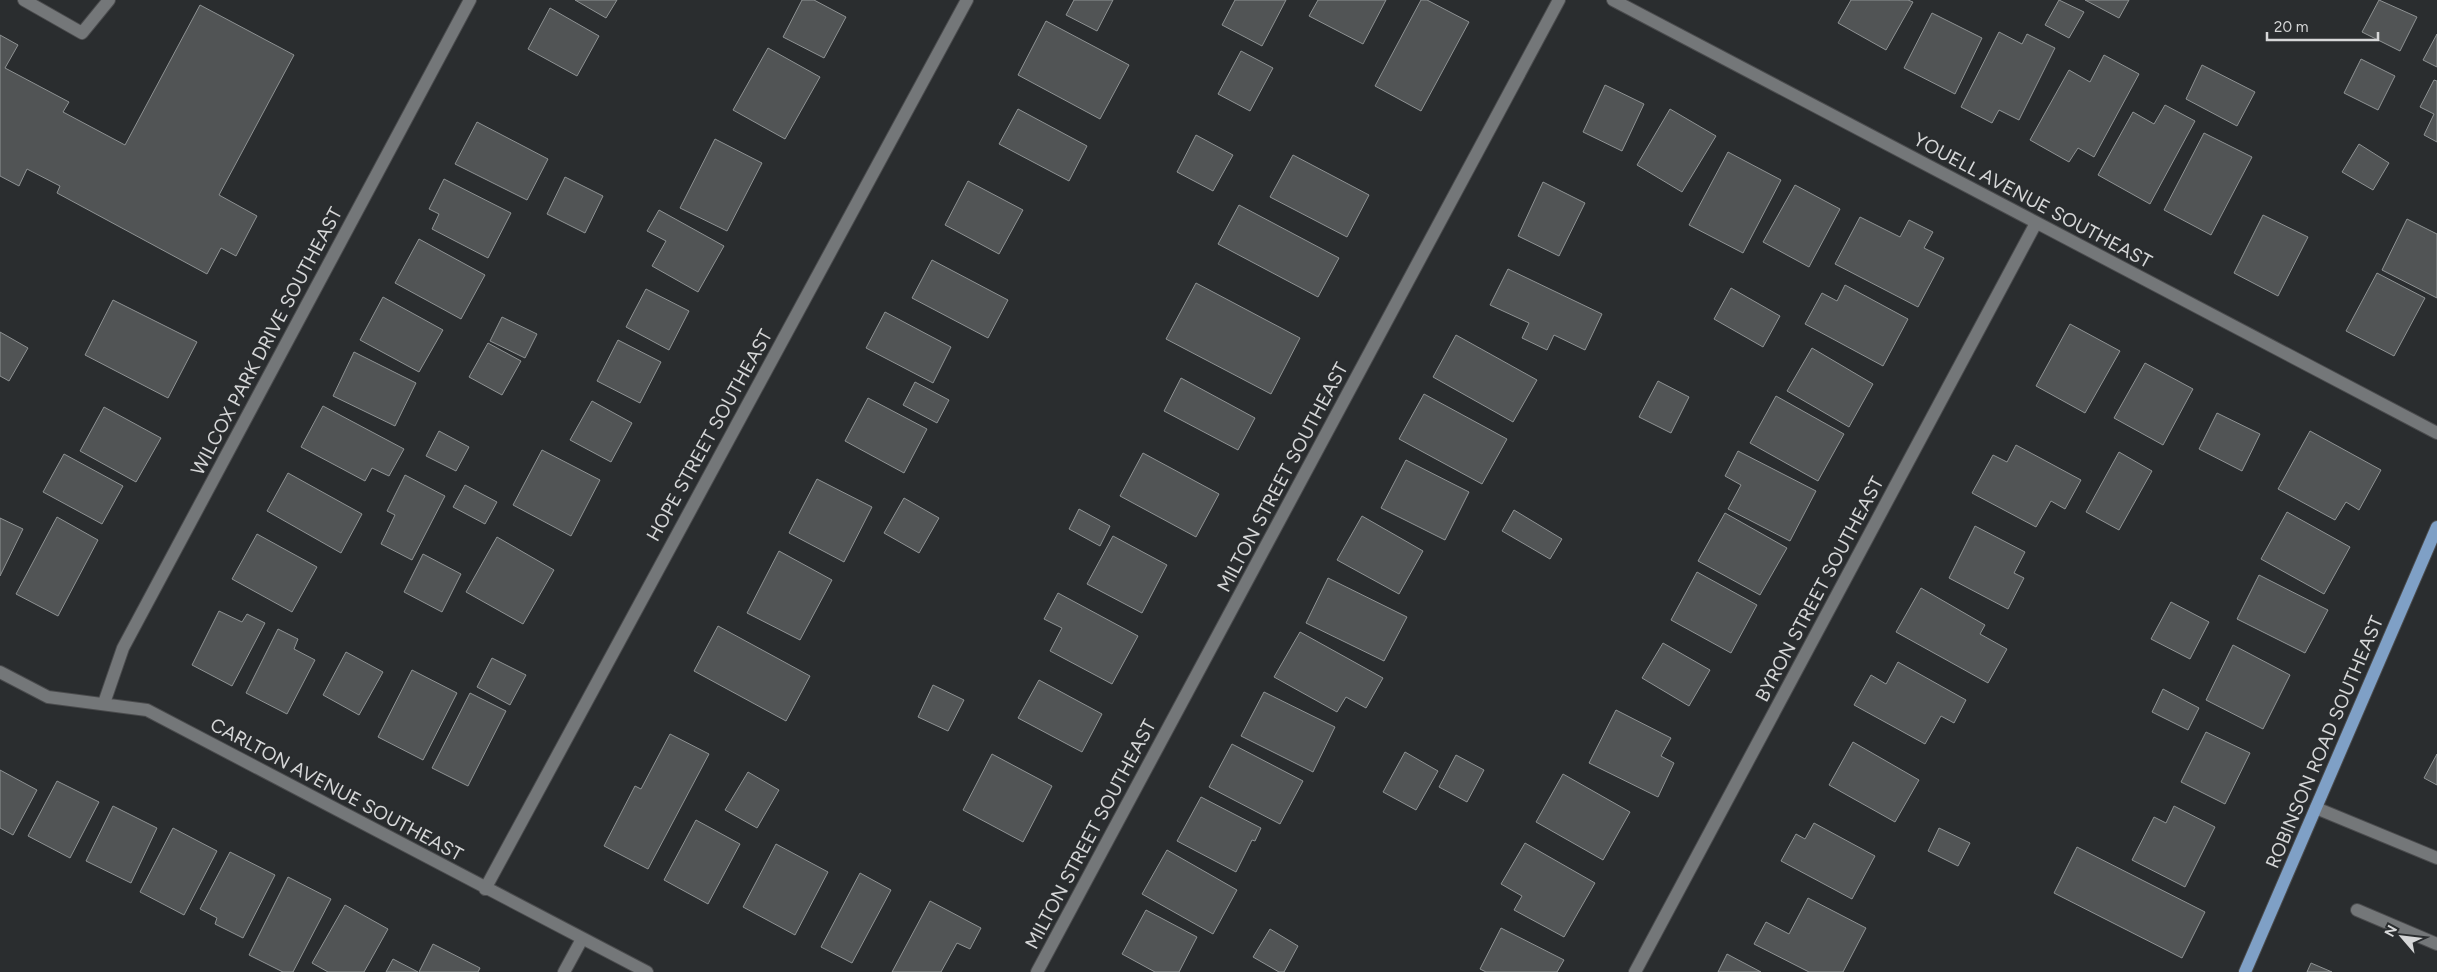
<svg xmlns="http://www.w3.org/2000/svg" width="2437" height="972" viewBox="0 0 2437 972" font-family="Figtree,sans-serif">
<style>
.building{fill:#515455;stroke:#8e9293}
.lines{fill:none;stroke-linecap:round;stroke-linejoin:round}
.minor-casing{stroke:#4a4b4d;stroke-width:14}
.major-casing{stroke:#4a4b4d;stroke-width:14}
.minor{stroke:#747779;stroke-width:12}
.major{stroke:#7fa0c6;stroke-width:12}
.labels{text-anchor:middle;stroke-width:4;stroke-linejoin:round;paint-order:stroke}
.street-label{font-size:19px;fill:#d6d7d8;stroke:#2a2d2f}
</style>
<rect width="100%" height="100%" fill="#2a2d2f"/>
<path class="building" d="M575 0H617L606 18Z
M802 0H814L846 17 824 58 783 37Z
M1074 0H1113L1097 31 1066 15Z
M1235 0H1286L1262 46 1222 25Z
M1318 0H1386L1363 44 1309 16Z
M1421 0H1427L1469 22 1421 111 1375 86Z
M1851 0H1908L1913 2 1886 50 1838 23Z
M2059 0 2084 12 2069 38 2045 25Z
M2085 0H2129L2119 18Z
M2379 0 2417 17 2400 51 2362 32Z
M200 5 294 55 219 195 257 216 236 256 221 248 207 274 57 193 60 186 27 169 19 186 0 176V35L18 45 5 68 69 102 63 112 125 145Z
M550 8 599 36 577 76 528 49Z
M1932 13 1982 38 1955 94 1904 68Z
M1046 21 1129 65 1100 119 1018 75Z
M1999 32 2022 44 2027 34 2055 48 2019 120 1999 110 1992 123 1961 107Z
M2437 34V67L2423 60Z
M768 48 820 77 785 139 733 110Z
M1241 51 1273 68 1250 111 1218 94Z
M2104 55 2139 74 2094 157 2078 148 2069 162 2030 140 2069 70 2090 82Z
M2361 59 2395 76 2378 110 2344 93Z
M2202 65 2255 92 2237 126 2186 99Z
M2434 80 2437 81V142L2424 135 2434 114 2420 107Z
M1605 85 1644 104 1622 151 1583 132Z
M2165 105 2195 121 2150 204 2098 175 2133 112 2154 124Z
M1018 109 1087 146 1069 181 999 144Z
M1670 109 1716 136 1682 192 1637 165Z
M477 122 548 159 527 200 455 164Z
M2204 133 2252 157 2211 235 2164 210Z
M1196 135 1233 155 1213 191 1177 172Z
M715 139 762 163 727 231 680 208Z
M2359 144 2389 163 2373 190 2342 172Z
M1728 152 1781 180 1743 253 1689 225Z
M1293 155 1369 195 1347 237 1270 197Z
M565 177 603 196 585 233 547 214Z
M444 179 511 213 488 258 432 229 439 214 429 209Z
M968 181 1023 210 999 254 945 225Z
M1543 182 1585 203 1559 256 1518 236Z
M1795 185 1840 209 1809 267 1763 242Z
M1239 205 1339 258 1318 297 1218 244Z
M659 210 724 246 698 292 652 266 666 241 647 231Z
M2263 215 2308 237 2278 296 2234 273Z
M1860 217 1900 237 1909 220 1933 232 1924 248 1944 258 1918 307 1835 264Z
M2407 219 2437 234V298L2382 270Z
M419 239 485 275 461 319 395 283Z
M932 260 1008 300 988 338 912 298Z
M1508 269 1602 314 1585 350 1554 335 1547 350 1522 338 1529 323 1490 305Z
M2377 273 2425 298 2394 356 2346 331Z
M1196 283 1300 338 1271 394 1166 339Z
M1845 285 1908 319 1883 366 1805 324 1822 293 1837 301Z
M1731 288 1780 316 1763 347 1714 319Z
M646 289 689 311 669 350 626 327Z
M383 297 443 330 419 372 360 340Z
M113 300 197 342 168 398 85 355Z
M885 312 951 347 933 383 866 348Z
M502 317 537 334 525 358 490 341Z
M2070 324 2120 351 2085 413 2036 386Z
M0 332 28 348 9 381 0 376Z
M1456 335 1537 380 1513 422 1433 377Z
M618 340 661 362 640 403 597 381Z
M488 343 521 361 502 395 469 377Z
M1812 348 1873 384 1849 427 1787 391Z
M354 352 416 383 395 426 333 396Z
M2145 363 2193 389 2163 445 2114 418Z
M1181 378 1255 418 1238 450 1164 411Z
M1658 381 1689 397 1671 433 1639 417Z
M915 382 949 400 937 423 903 405Z
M1424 394 1507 439 1482 484 1399 439Z
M1776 396 1844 434 1818 481 1750 443Z
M868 398 927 429 904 473 845 441Z
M592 401 632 423 611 462 570 440Z
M323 406 404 449 389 476 372 468 365 481 301 447Z
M104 407 161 438 136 482 80 451Z
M2217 413 2260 434 2242 471 2199 449Z
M439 431 469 447 456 471 426 456Z
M2310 431 2381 470 2359 510 2346 502 2335 520 2278 489Z
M2016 445 2081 480 2065 509 2051 501 2036 527 1972 493 1993 455 2007 462Z
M542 450 600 480 571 536 513 505Z
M1738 451 1816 491 1790 541 1728 509 1741 485 1725 476Z
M2119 452 2152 471 2119 530 2086 512Z
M1143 453 1219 494 1196 537 1120 496Z
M64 454 123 486 102 524 43 492Z
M1406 460 1469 492 1445 540 1381 508Z
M288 473 362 514 341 553 267 511Z
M405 475 445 496 412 560 381 544 395 515 387 511Z
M817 479 872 507 844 562 789 533Z
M465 485 497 502 485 524 453 507Z
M904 498 939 518 919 553 884 533Z
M1079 509 1110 526 1100 546 1069 529Z
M1514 510 1562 539 1550 559 1502 531Z
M2287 512 2350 547 2324 594 2261 559Z
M1725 513 1787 548 1760 595 1698 561Z
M1362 516 1423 551 1399 594 1337 560Z
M57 517 98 540 58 616 16 594Z
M0 518 23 529 0 576Z
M1975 526 2025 552 2014 573 2024 578 2008 609 1949 578Z
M257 534 317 567 292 612 232 579Z
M1113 536 1167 565 1142 613 1087 584Z
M497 537 554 570 523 624 466 592Z
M779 551 832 580 800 640 747 613Z
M423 554 461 574 442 612 404 592Z
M1697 572 1757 605 1731 653 1671 620Z
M2259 575 2328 610 2305 653 2237 619Z
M1328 578 1407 617 1384 661 1306 623Z
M1921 588 1985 625 1980 634 2007 649 1988 683 1896 632Z
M1058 593 1138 636 1112 684 1050 651 1062 628 1044 619Z
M2171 602 2209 622 2190 659 2151 639Z
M219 611 242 622 247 614 265 623 232 686 192 665Z
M718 626 810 676 786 721 694 671Z
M278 629 298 639 294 649 315 660 287 714 246 693Z
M1300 632 1383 678 1366 708 1346 697 1337 712 1274 677Z
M1663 643 1710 670 1689 706 1642 678Z
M2233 645 2290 675 2263 729 2206 700Z
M346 652 383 672 359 715 323 695Z
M492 658 526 675 510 705 477 687Z
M1898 662 1966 700 1954 723 1941 716 1925 744 1854 705 1871 675 1886 684Z
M412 670 457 693 423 760 378 737Z
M1039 680 1102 714 1082 752 1018 718Z
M933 685 964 700 948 731 918 717Z
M2163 689 2199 708 2188 730 2152 712Z
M1264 692 1335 727 1313 772 1241 736Z
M470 693 506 711 468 786 432 768Z
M1616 710 1671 738 1661 756 1674 763 1658 797 1589 763Z
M2206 732 2250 753 2225 804 2181 782Z
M670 734 709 754 648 869 604 846 635 786 641 789Z
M1853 742 1919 780 1895 822 1829 785Z
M1232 744 1303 781 1280 824 1209 787Z
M1405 752 1438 771 1416 810 1383 792Z
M992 754 1052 786 1023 842 963 810Z
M2437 754V785L2424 778Z
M1456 755 1484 770 1467 802 1439 787Z
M0 770 37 790 13 835 0 828Z
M748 772 779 790 757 828 725 810Z
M1563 774 1630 812 1603 860 1536 822Z
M57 781 99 802 70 858 28 836Z
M1201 797 1261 828 1255 841 1252 840 1236 872 1177 841Z
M113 806 157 828 131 883 86 861Z
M2174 806 2215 827 2185 887 2132 860 2154 817 2166 823Z
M696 820 740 844 708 904 664 880Z
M1814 823 1875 856 1852 899 1781 861 1796 834 1805 839Z
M173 828 217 851 184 915 140 892Z
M1939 828 1970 843 1958 866 1928 851Z
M1525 843 1595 883 1564 937 1514 910 1522 896 1501 884Z
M776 844 828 872 795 935 743 907Z
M2077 847 2205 912 2182 958 2054 893Z
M1167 850 1237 890 1213 934 1142 894Z
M230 852 275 875 243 938 215 924 217 918 200 909Z
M860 873 891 890 852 963 821 947Z
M288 877 331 899 293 972H283L249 955Z
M1808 898 1866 928 1843 972H1809L1754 944 1766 922 1789 934Z
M930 901 981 928 970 949 957 943 941 972H892Z
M345 905 388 929 364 972H328L312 963Z
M1146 910 1197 937 1179 972H1155L1122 954Z
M1501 928 1564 960 1557 972H1486L1480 969Z
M1270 929 1298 946 1284 972H1279L1253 957Z
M433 944 480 968 478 972H419Z
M1727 954 1761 972H1718Z
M393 959 418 972H386Z
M2311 963 2332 972H2307Z"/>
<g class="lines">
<defs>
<path id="minor" d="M24 0 82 33 109 0
M1613 0 2437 433
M0 672 48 697 147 710 647 972
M104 703 123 648 470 0
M2316 808 2437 858
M485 889 967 0
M2357 910 2437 944
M564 972 582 939
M1037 972 1559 0
M1635 972 2036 223"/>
<path id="major" d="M2245 972 2437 527"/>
</defs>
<use href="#minor" class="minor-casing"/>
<use href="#major" class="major-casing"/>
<use href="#minor" class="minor"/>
<use href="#major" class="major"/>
</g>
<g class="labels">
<g class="street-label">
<text transform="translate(2033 200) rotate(28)" y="7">YOUELL AVENUE SOUTHEAST</text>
<text transform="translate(266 341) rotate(-62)" y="7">WILCOX PARK DRIVE SOUTHEAST</text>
<text transform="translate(709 435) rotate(-61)" y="7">HOPE STREET SOUTHEAST</text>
<text transform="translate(1282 477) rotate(-62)" y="7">MILTON STREET SOUTHEAST</text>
<text transform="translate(1819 589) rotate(-62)" y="7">BYRON STREET SOUTHEAST</text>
<text transform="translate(2324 742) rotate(-67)" y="7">ROBINSON ROAD SOUTHEAST</text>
<text transform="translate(337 789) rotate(28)" y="7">CARLTON AVENUE SOUTHEAST</text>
<text transform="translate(1090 834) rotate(-62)" y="7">MILTON STREET SOUTHEAST</text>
</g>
</g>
<g transform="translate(2402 937) rotate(298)" stroke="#2a2d2f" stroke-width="4" paint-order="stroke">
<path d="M0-4L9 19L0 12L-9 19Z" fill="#d6d7d8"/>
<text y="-8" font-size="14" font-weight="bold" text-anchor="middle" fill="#d6d7d8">N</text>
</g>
<path d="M2267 32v8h111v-8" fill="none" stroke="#d6d7d8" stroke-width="2.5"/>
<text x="2274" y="32" font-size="15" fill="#d6d7d8" stroke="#2a2d2f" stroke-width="4" paint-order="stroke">20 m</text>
</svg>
